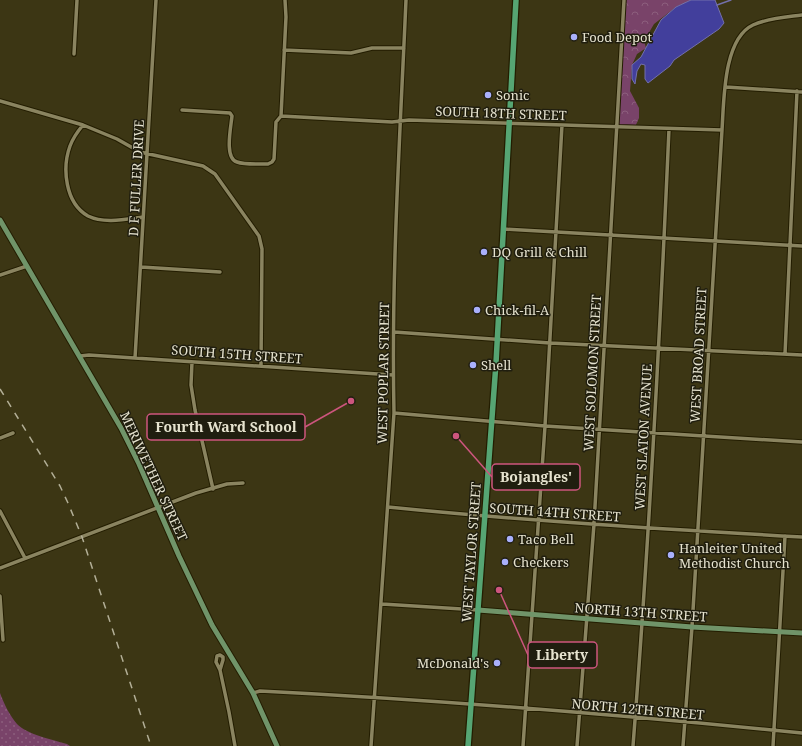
<svg xmlns="http://www.w3.org/2000/svg" width="802" height="746" viewBox="0 0 802 746" font-family="'Noto Serif',serif">
<style>
.grass{fill:url(#grass-dots)}
.forest{fill:url(#forest-crowns)}
.water{fill:#423f9c;stroke:#7370ab}
.lines{fill:none;stroke-linecap:round;stroke-linejoin:round}
.stream{stroke:#7370ab;stroke-width:1.5}
.street-casing{stroke:#231d00;stroke-width:5.5}
.secondary-casing{stroke:#231d00;stroke-width:7}
.primary-casing{stroke:#231d00;stroke-width:8}
.street{stroke:#8a8460;stroke-width:3.5}
.secondary{stroke:#709469;stroke-width:5}
.primary{stroke:#56a573;stroke-width:5.5}
.rail{stroke:#b3af97;stroke-width:1.5;stroke-dasharray:7 7;stroke-linecap:butt}
.poi-dot{fill:#a9b0fc;stroke:#201e0f;stroke-width:1.5}
.labels{text-anchor:middle;stroke-width:3;stroke-linejoin:round;paint-order:stroke}
.poi-label{font-size:13px;fill:#e6e3cf;stroke:#201e0f;text-anchor:start}
.street-label{font-size:13px;fill:#e6e3cf;stroke:#201e0f}
.leader{fill:none;stroke:#cd557e;stroke-width:1.5}
.callout-dot{fill:#cd557e;stroke:#201e0f;stroke-width:1.5}
.callout{fill:#201e0f;stroke:#cd557e;stroke-width:1.5}
.callout-label{font-size:14px;text-anchor:middle;font-weight:bold;fill:#e6e3cf}
</style>
<defs>
<pattern id="grass-dots" width="8" height="8" patternUnits="userSpaceOnUse"><rect width="8" height="8" fill="#794369"/><path d="M2 2h.1M6 6h.1" fill="none" stroke="#8c5e7d" stroke-width="1.8" stroke-linecap="round"/></pattern>
<pattern id="forest-crowns" width="20" height="18" patternUnits="userSpaceOnUse"><rect width="20" height="18" fill="#794369"/><path d="M2 6a3 3 0 1 1 6 0M12 15a3 3 0 1 1 6 0" fill="none" stroke="#8c5e7d"/></pattern>
</defs>
<rect width="100%" height="100%" fill="#3c3614"/>
<path class="grass" d="M0 693C4 704 10 716 17 724 26 734 53 740 67 744L70 746H0Z"/>
<path class="forest" d="M624 0H691L676 7 654 24 644 41 646 48 637 54 632 65 630 91 639 108V118L635 127H616Z"/>
<path class="water" d="M691 0H715L724 23 719 29 674 60 670 66 648 83 645 79V65L641 64 637 71 635 84 632 79V65L641 57 661 20 676 7Z"/>
<g class="lines">
<path class="stream" d="M717 5 731 0"/>
<defs>
<path id="street" d="M284 50 351 53 372 48H404
M74 54 77 0
M726 87 802 92
M0 101 83 125 117 139 140 152 203 166 215 174 259 236 262 249 261 366
M182 110 230 113 232 116C231 127 224 158 237 162 245 165 259 164 268 164L272 162 274 159 276 122 281 116 286 17 285 0
M281 116 392 122 409 120 722 130
M83 125C78 131 73 138 70 146 62 168 65 203 88 216 104 224 127 219 143 217
M503 229 802 246
M141 267 220 272
M0 275 27 266
M394 332 550 343 802 355
M785 354 797 91
M80 356 89 355 393 375
M135 358 156 0
M192 362 191 385 195 410 213 489
M394 413 545 426 802 442
M0 438 13 433
M388 507C526 521 664 529 802 537
M0 511 25 558
M0 568 196 493 227 484 243 483
M0 596 3 640
M382 604 478 610
M220 670 223 660V657L220 655 217 656 216 662 220 670 229 712 235 746
M253 693 260 691C441 700 622 715 802 733
M371 746 394 413C391 275 400 137 406 0
M523 746 545 426 562 125
M577 746 594 524 624 0
M633 746C649 541 660 335 669 129
M683 746 692 627 722 130C724 101 723 39 753 25 768 18 787 17 802 15
M773 746 785 536"/>
<path id="secondary" d="M0 220 121 428 139 464 179 556 212 625 253 693 277 746
M478 610 692 627 802 633"/>
<path id="primary" d="M468 746 496 363 516 0"/>
</defs>
<use href="#street" class="street-casing"/>
<use href="#secondary" class="secondary-casing"/>
<use href="#primary" class="primary-casing"/>
<use href="#street" class="street"/>
<use href="#secondary" class="secondary"/>
<use href="#primary" class="primary"/>
<path class="rail" d="M0 389 60 486 68 503 82 537 151 746"/>
</g>
<g class="poi-dot">
<circle cx="574" cy="37" r="4"/>
<circle cx="488" cy="95" r="4"/>
<circle cx="484" cy="252" r="4"/>
<circle cx="477" cy="310" r="4"/>
<circle cx="473" cy="365" r="4"/>
<circle cx="510" cy="539" r="4"/>
<circle cx="671" cy="555" r="4"/>
<circle cx="505" cy="562" r="4"/>
<circle cx="497" cy="663" r="4"/>
</g>
<g class="labels">
<g class="poi-label">
<text x="582" y="42">Food Depot</text>
<text x="496" y="100">Sonic</text>
<text x="492" y="257">DQ Grill &amp; Chill</text>
<text x="485" y="315">Chick-fil-A</text>
<text x="481" y="370">Shell</text>
<text x="518" y="544">Taco Bell</text>
<text x="679" y="553">Hanleiter United<tspan x="679" dy="15">Methodist Church</tspan></text>
<text x="513" y="567">Checkers</text>
<text x="489" y="668" text-anchor="end">McDonald's</text>
</g>
<g class="street-label">
<text transform="translate(501 113) rotate(2)" y="5">SOUTH 18TH STREET</text>
<text transform="translate(136 178) rotate(-87)" y="5">D F FULLER DRIVE</text>
<text transform="translate(237 354) rotate(4)" y="5">SOUTH 15TH STREET</text>
<text transform="translate(698 355) rotate(-87)" y="5">WEST BROAD STREET</text>
<text transform="translate(383 373) rotate(-89)" y="5">WEST POPLAR STREET</text>
<text transform="translate(592 373) rotate(-87)" y="5">WEST SOLOMON STREET</text>
<text transform="translate(643 437) rotate(-87)" y="5">WEST SLATON AVENUE</text>
<text transform="translate(154 476) rotate(65)" y="5">MERIWETHER STREET</text>
<text transform="translate(555 512) rotate(4)" y="5">SOUTH 14TH STREET</text>
<text transform="translate(471 552) rotate(-86)" y="5">WEST TAYLOR STREET</text>
<text transform="translate(641 612) rotate(4)" y="5">NORTH 13TH STREET</text>
<text transform="translate(638 709) rotate(5)" y="5">NORTH 12TH STREET</text>
</g>
</g>
<path class="leader" d="M351 401L305 427M456 436L492 477M499 590L528 655"/>
<g class="callout-dot">
<circle cx="351" cy="401" r="4"/>
<circle cx="456" cy="436" r="4"/>
<circle cx="499" cy="590" r="4"/>
</g>
<g class="callout">
<rect x="147" y="414" width="158" height="26" rx="4"/>
<rect x="492" y="464" width="88" height="26" rx="4"/>
<rect x="528" y="642" width="69" height="26" rx="4"/>
</g>
<g class="callout-label">
<text x="226" y="432">Fourth Ward School</text>
<text x="536" y="482">Bojangles'</text>
<text x="562" y="660">Liberty</text>
</g>
</svg>
